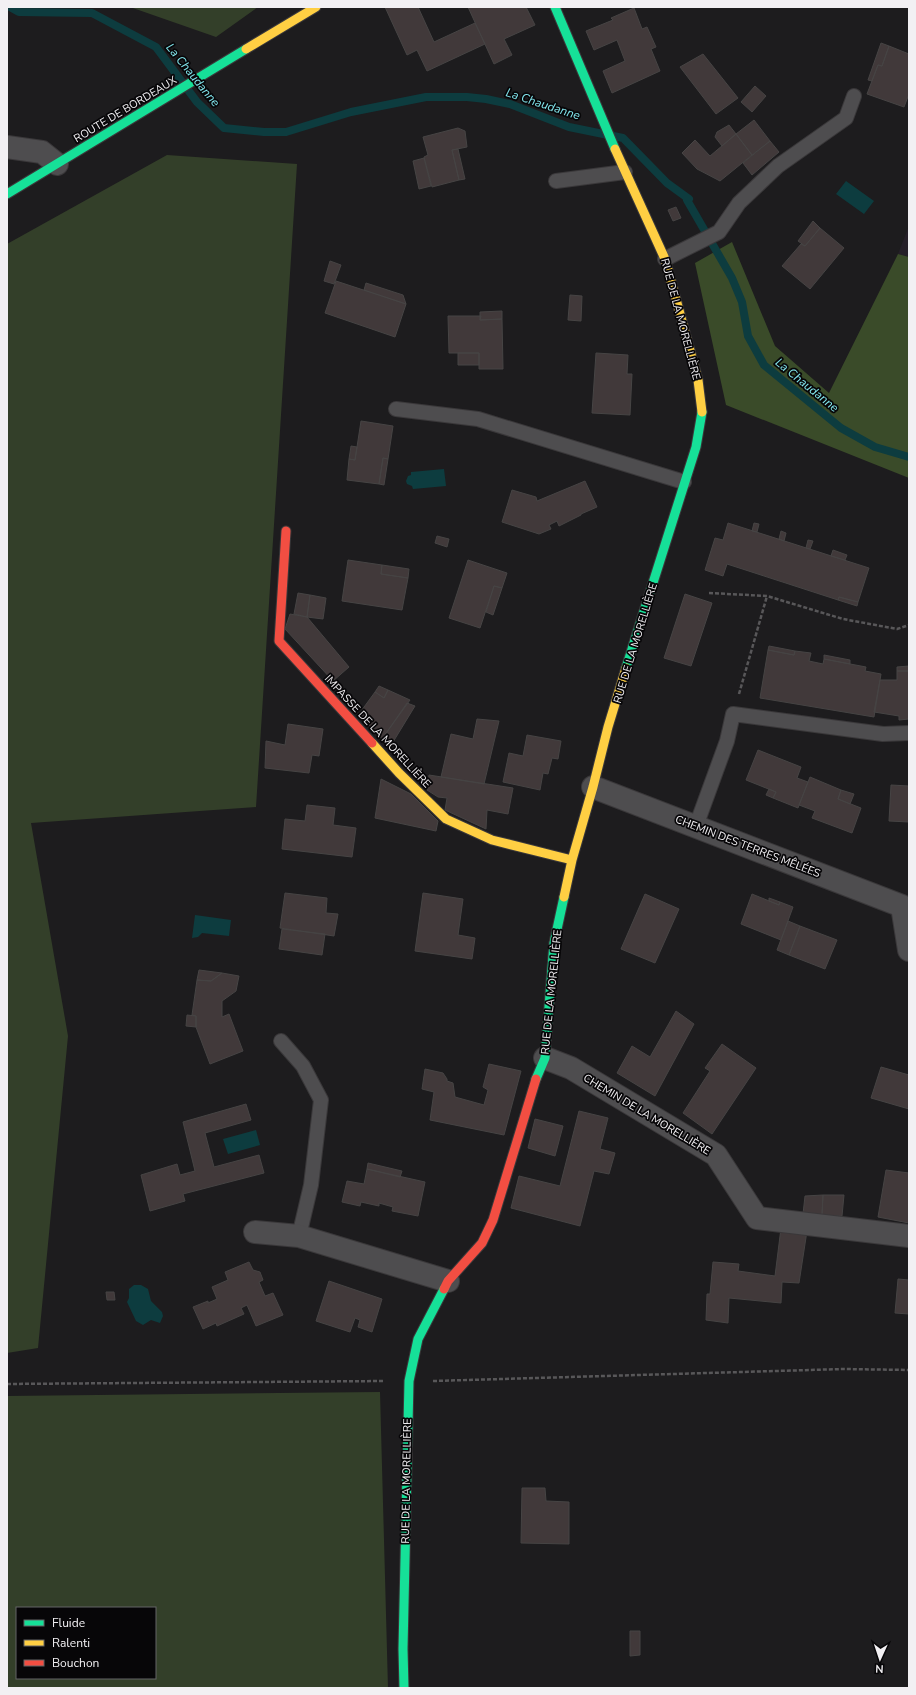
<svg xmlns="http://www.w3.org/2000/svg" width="916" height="1695" viewBox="0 0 916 1695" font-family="'Nunito Sans',sans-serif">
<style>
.built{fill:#251f28}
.green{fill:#333f29;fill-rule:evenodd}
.forest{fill:#3a4b29}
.water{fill:#0d3c3f}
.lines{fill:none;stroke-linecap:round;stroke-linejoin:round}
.stream{stroke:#0d3c3f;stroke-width:8}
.building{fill:#41393a;stroke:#464444}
.lane-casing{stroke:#3a383a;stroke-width:16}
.street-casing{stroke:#3a383a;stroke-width:24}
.fast-casing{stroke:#3a383a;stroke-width:11}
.slow-casing{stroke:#3a383a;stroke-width:11}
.jam-casing{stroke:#3a383a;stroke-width:11}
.path{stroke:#585759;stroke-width:2.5;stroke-dasharray:4 2;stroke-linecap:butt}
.lane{stroke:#4e4d4f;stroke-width:14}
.street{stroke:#4e4d4f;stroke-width:22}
.fast{stroke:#16e098;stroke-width:9}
.slow{stroke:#ffcf43;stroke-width:9}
.jam{stroke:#f24e42;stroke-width:9}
.labels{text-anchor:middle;stroke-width:3.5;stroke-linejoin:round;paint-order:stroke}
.street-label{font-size:11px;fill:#f2f0f3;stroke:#070608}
.water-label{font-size:12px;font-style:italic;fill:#84e9f0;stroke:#070608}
</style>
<rect width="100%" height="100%" fill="#1d1c1e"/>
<path class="built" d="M909 226V257L898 254Z"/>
<path class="green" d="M130 7H258L216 37Z
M167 155 297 164 256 807 31 823 68 1036 38 1348 7 1353V244Z
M380 1392 388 1688H7V1396ZM17 1608H155V1678H17Z"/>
<path class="forest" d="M732 242 775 346 829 393 898 254 909 257V478L726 405 695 263Z"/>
<path class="water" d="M846 181 874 201 864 214 836 194Z
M444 469 446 486 413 489 412 486 407 484 406 481 408 476 411 475V472Z
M195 915 231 920 229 936 202 933 198 937 192 938Z
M256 1130 260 1145 228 1154 223 1139Z
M134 1285H141L148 1289 151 1301 162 1312 163 1316 160 1323 151 1320 143 1325 136 1321 127 1302 129 1298V1289Z"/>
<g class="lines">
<path class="stream" d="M10 7 19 12 92 13 156 47 197 102 224 128 264 132H286L351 112 426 97H467L486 99 510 104 569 127 623 138 667 183 689 199 687 200 732 278 742 302 748 336 764 365 841 428 875 447 909 457"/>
</g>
<path class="building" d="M385 7H418L434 42 475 23 485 44 427 71 417 50 407 55Z
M468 7H526L535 25 504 39 512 55 494 64Z
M634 8 642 29 647 27 656 47 651 49 660 71 612 93 603 71 625 61 617 40 594 50 586 31 613 20 611 18Z
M881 43 889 46 882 66 878 65 872 81 868 80Z
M889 46 909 54V94L904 107 867 94 878 65 882 66Z
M703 54 738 98 716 114 680 67Z
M755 86 766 96 752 112 741 102Z
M754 120 770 141 752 155 736 134Z
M729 125 736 134 722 146 715 137 717 132Z
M458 128 465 131 467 147 452 150 459 180 432 187 424 157 428 155 423 137Z
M736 134 752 155 720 181 697 169 682 153 695 140 710 156Z
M770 141 779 152 752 175 743 163Z
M458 149 465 179 459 180 452 150Z
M424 158 431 186 419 189 413 161Z
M676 207 681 218 673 221 668 210Z
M813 221 820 228 805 246 798 241Z
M820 228 844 248 810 289 782 266 801 244 805 246Z
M330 261 341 265 334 284 324 281Z
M336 281 406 304 395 337 325 313Z
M366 283 403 295 406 304 364 290Z
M570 295 582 296 581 321 568 320Z
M502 311V319L480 320V312Z
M448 316H481L480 320 502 319 503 369H479V353H449Z
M458 353H479V365H458Z
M596 353 628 355 627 374H632L630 415 592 413Z
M361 421 393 426 388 459 383 458 379 484 347 480 349 459 355 460Z
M351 446 357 447 355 460 349 459Z
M383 458 388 459 384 485 379 484Z
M585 481 597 507 581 514V515L559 526 557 521 549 525 551 529 539 534 502 522 512 490 536 497 537 501Z
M728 523 869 568 858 602 839 597 838 600 727 564 723 576 705 570 715 538 723 540Z
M754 523 759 524 757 532 752 531Z
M781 531 786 533 784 541 779 539Z
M437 536 449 539 447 547 435 543Z
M808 540 813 541 810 549 806 548Z
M833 550 847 555 845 560 831 556Z
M348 560 382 565 381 574 408 578 402 610 342 601Z
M468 560 507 573 502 588 494 586 480 628 449 618Z
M382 565 409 569 408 578 381 574Z
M494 586 502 588 493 615 486 612Z
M298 593 310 595 307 617 294 614Z
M685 594 712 603 691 666 664 658Z
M310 595 326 598 323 619 307 617Z
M839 597 858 602 857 606 838 600Z
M290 614 307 617 349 667 333 681 285 629Z
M769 646 795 651 794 655 768 650Z
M768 650 794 655 795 651 811 653 809 661 823 664 824 659 866 667 865 671 881 674 874 717 760 698Z
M824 655 850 660V664L824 659Z
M909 666V671H897V667Z
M897 671H909V719L899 720V716L874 712 880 680H897Z
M379 686 388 690 384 698 375 692Z
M388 690 410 700 382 739 359 714 375 692 384 698Z
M407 703 415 706 390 747 382 739Z
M477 719 499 721 484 784 441 777 451 734 473 739Z
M288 724 323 729 319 756 312 755 309 773 265 768 266 741 285 745Z
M527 735 561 741 558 759 552 758 548 774 543 773 540 790 503 782 509 753 523 756Z
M758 750 801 767 797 778 808 782 798 808 773 798 776 792 746 780Z
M429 775 513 788 508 814 487 810 486 829 445 810 447 798 438 797 427 790Z
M810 777 841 790 838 799 861 808 852 833 812 818 815 811 799 805Z
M381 779 411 794 438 821 436 831 375 818Z
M891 785 909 786V822L889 821Z
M769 789 776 792 773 798 766 795Z
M841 790 854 794 850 804 838 799Z
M307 805 335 808 333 825 356 828 352 857 282 849 285 819 305 821Z
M285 893 327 898 326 913 338 914 334 936 280 928Z
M423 893 463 899 458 935 475 938 472 959 415 951Z
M645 894 679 909 655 963 621 949Z
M752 894 779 905 780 902 793 907 781 940 741 924Z
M769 898 780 902 779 905 769 901Z
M788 921 800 926 789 955 777 950Z
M800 926 837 940 825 969 789 955Z
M282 929 325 934 322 955 279 949Z
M199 970 222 973 211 981 197 980Z
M222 973 239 976 236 991 222 1001V1017L229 1014 243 1051 210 1064 196 1027V1016L192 1015 197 980 211 981Z
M676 1011 694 1024 655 1096 617 1073 632 1046 650 1057Z
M187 1015 196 1016V1027L186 1026Z
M722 1044 756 1068 712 1134 683 1113 710 1071 705 1068Z
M489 1064 521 1071 504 1135 430 1120 434 1092 422 1089 425 1069 443 1073 447 1079V1081L453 1083 455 1097 484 1105 488 1090 483 1087Z
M881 1067 909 1075V1109L871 1098Z
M246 1104 251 1120 205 1133 214 1167 259 1155 264 1173 183 1194 185 1201 150 1211 141 1175 177 1164 180 1175 195 1171 183 1122Z
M579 1111 608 1118 600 1149 615 1153 609 1174 594 1171 580 1226 511 1208 519 1176 560 1186Z
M535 1119 563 1126 555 1156 528 1148Z
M368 1163 402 1171 400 1177 367 1169Z
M367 1169 425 1182 418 1216 392 1211 393 1207 379 1203V1206L361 1202 360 1206 342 1202 347 1181 364 1184Z
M886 1170 909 1173V1223L878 1217Z
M823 1195H844L842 1216 822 1215Z
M823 1195 822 1215 803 1214 805 1196Z
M781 1228 807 1231 799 1283 782 1282 781 1303 729 1298 728 1323 706 1320 707 1294H710L713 1262 739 1264 738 1271 775 1276Z
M249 1262 253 1270 260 1272 263 1280 259 1282 265 1296 273 1293 283 1315 256 1326 247 1305 241 1308 244 1314 217 1326 216 1323 203 1329 193 1307 208 1301V1303L217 1299 212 1287 228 1280 225 1272Z
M898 1279 909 1280V1314L895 1313Z
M329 1281 382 1299 372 1332 358 1327 360 1320 355 1318 350 1332 316 1321Z
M106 1292H114L115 1300H107Z
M522 1488H545L546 1501 569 1502V1544L521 1543Z
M630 1631H640V1655L630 1656Z"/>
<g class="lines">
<defs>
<path id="lane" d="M556 181 625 172
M665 259 719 232 739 203 778 166 846 118 854 96
M396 409 478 419 684 482
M696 826 727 741 733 714 883 734 909 733
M281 1041 303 1066 321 1100 311 1185 299 1236"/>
<path id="street" d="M7 147 42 152 57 164
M593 787 902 906 909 950
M545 1058 571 1068 716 1155 757 1218 909 1236
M255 1232 299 1236 448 1281"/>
<path id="fast" d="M555 7 615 149
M7 194 246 49
M626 668 696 447 702 412
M536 1079 545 1058 554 943 564 897
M404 1688 403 1649 409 1381 418 1339 444 1289"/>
<path id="slow" d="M246 49 316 7
M615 149 665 259 698 380 702 412
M372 743 399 773 446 819 492 840 572 860
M564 897 572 860 593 787 608 727 626 668"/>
<path id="jam" d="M286 531 279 641 372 743
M444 1289 448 1281 482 1243 493 1220 536 1079"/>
</defs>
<use href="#lane" class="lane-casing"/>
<use href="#street" class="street-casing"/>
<use href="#fast" class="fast-casing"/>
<use href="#slow" class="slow-casing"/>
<use href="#jam" class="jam-casing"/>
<path class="path" d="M709 593 767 596 843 619 897 629 909 625
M739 694 767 596
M433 1381 844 1369 909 1370
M7 1384 384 1381"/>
<use href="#lane" class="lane"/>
<use href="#street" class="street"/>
<use href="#fast" class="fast"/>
<use href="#slow" class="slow"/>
<use href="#jam" class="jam"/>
</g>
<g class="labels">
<g class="street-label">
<text transform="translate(125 109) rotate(-31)" y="4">ROUTE DE BORDEAUX</text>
<text transform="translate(681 319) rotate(75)" y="4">RUE DE LA MORELLIÈRE</text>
<text transform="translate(635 643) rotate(-73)" y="4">RUE DE LA MORELLIÈRE</text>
<text transform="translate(378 731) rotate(47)" y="4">IMPASSE DE LA MORELLIÈRE</text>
<text transform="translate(748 846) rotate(21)" y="4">CHEMIN DES TERRES MÊLÉES</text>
<text transform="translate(551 992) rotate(-84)" y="4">RUE DE LA MORELLIÈRE</text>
<text transform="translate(647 1114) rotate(31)" y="4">CHEMIN DE LA MORELLIÈRE</text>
<text transform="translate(406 1481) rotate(-89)" y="4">RUE DE LA MORELLIÈRE</text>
</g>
<g class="water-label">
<text transform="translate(193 75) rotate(51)" y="4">La Chaudanne</text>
<text transform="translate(543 104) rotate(18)" y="4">La Chaudanne</text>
<text transform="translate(807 385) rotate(39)" y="4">La Chaudanne</text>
</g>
</g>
<rect width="916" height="1695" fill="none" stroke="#f2f0f3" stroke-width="16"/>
<rect x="16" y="1607" width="140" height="72" fill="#070608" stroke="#656466"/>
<rect x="24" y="1620" width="20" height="6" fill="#16e098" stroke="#656466"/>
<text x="52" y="1627" font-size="12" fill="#f2f0f3">Fluide</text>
<rect x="24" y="1640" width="20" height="6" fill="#ffcf43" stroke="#656466"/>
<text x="52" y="1647" font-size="12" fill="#f2f0f3">Ralenti</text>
<rect x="24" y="1660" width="20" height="6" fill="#f24e42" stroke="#656466"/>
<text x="52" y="1667" font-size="12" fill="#f2f0f3">Bouchon</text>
<g transform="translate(880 1659) rotate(183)" stroke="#070608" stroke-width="3" paint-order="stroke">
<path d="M0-3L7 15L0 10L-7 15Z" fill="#f2f0f3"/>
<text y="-6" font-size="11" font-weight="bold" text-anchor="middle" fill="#f2f0f3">N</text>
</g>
</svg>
